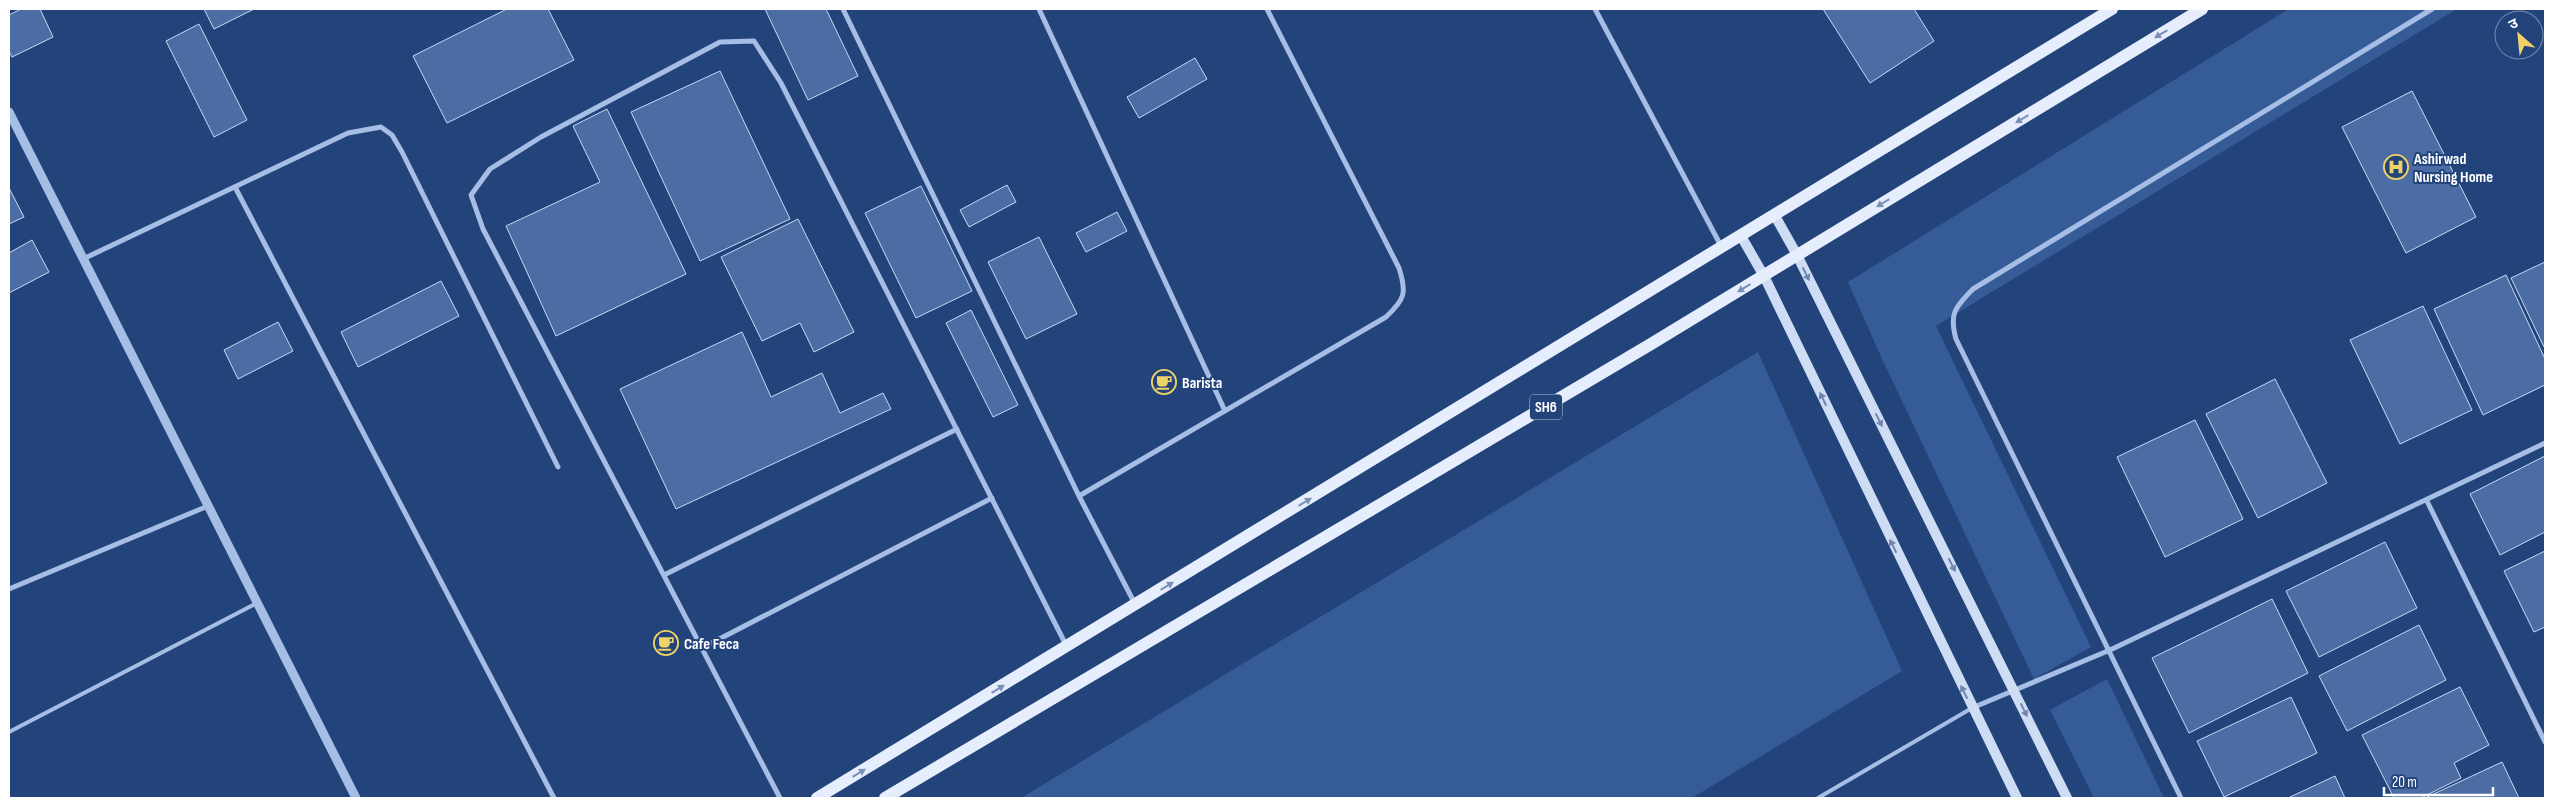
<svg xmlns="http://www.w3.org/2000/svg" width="2554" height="807" viewBox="0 0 2554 807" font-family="'Sofia Sans Condensed','Noto Sans Devanagari',sans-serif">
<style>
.green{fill:#365c98}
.building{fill:#4b6da3;stroke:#c9d9f4}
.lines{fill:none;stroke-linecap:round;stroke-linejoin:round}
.service{stroke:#a6bee5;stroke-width:4}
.minor{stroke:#a6bee5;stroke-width:5}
.tertiary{stroke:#a6bee5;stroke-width:9}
.secondary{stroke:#cfddf4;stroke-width:10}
.primary{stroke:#e6edfc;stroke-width:12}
.oneway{fill:#7b90b5}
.oneway2{fill:#7088b1}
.labels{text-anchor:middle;stroke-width:4;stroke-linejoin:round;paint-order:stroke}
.shield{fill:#23437b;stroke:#bdc7d7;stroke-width:1}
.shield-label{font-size:15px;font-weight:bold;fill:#fff}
.poi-label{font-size:16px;font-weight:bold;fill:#fff;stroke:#23437b;text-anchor:start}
</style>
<rect width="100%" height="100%" fill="#23437b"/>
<path class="green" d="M2289 9H2457L1936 326 2091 647 2034 679 1882 359 1848 282Z
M1758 352 1902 671 1692 798H1021Z
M2107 679 2164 798H2094L2050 710Z"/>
<path class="building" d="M21 9H40L53 37 12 57 9 51V15Z
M204 9H254L214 29Z
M507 9H548L574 60 447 123 413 56Z
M765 9H826L858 76 808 100Z
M1823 9H1914L1934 41 1870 83Z
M199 24 247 120 214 137 166 41Z
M1195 58 1207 79 1139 118 1127 97Z
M720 71 790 219 700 261 631 112Z
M2412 91 2476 217 2406 253 2342 127Z
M607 109 686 274 556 336 506 226 600 182 573 126Z
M1007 185 1016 202 969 227 960 210Z
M921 186 972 291 916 318 865 213Z
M9 188 24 217 9 224Z
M1117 212 1127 231 1086 252 1076 233Z
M798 219 854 332 814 352 800 323 762 341 721 257Z
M1039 237 1077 314 1026 339 988 262Z
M32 240 49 272 9 293V253Z
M2545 262V347H2544L2511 278Z
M2506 275 2545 359V385L2483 415 2434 309Z
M441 281 459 316 358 367 341 332Z
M2423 306 2472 410 2400 444 2350 340Z
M971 310 1018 405 993 417 946 323Z
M278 322 293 351 238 379 224 350Z
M742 332 771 397 822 373 840 413 883 393 891 409 676 509 620 389Z
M2275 379 2327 483 2258 518 2206 414Z
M2195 420 2243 519 2165 557 2117 457Z
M2545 456V532L2500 555 2470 494Z
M2385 542 2417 608 2319 657 2286 591Z
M2545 551V627L2534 632 2504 571Z
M2272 599 2308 673 2189 733 2152 658Z
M2419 625 2446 680 2347 731 2319 676Z
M2460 687 2489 745 2454 763 2461 778 2421 798H2394L2362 735Z
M2291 697 2317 753 2224 797 2197 741Z
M2502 762 2519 798H2425Z
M2335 776 2345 798H2288Z"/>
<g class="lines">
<path class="service" d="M9 732 257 603
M1818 798 1972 708"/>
<path class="minor" d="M843 9 1079 496 1135 604
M1039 9 1225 411
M1595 9 1721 246
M235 187 554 798
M83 259 348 133 381 127 392 135 402 152 558 467
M1079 496 1386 317C1405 299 1407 293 1399 268L1267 9
M2427 501 2545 742
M664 575 957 429
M9 589 208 506
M702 648 992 498
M1972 708 2110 650 2545 443
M780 798 483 229 471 195 490 169 541 137 720 42 754 41 781 83 1066 645
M2181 798 1956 339C1949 314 1955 307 1973 289L2432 9"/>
<path class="tertiary" d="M9 112 356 798"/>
<path class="secondary" d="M1775 216 1797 255 2067 798
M1741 236 1764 276 2017 798"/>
<path class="primary" d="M817 798 2112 9
M885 798 1651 344 2202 9"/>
</g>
<defs><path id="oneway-solid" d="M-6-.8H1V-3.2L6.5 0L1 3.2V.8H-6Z" transform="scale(1.25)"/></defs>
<g class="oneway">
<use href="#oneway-solid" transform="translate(2161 34) rotate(149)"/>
<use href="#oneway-solid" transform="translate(2022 119) rotate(149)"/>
<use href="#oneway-solid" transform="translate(1883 203) rotate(149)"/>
<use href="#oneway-solid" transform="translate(1744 288) rotate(149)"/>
<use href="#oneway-solid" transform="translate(1305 502) rotate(-31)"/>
<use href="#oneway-solid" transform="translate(1167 586) rotate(-31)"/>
<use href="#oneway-solid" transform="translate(998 689) rotate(-31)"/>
<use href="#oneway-solid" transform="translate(859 773) rotate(-31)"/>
</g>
<g class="oneway2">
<use href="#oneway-solid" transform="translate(1806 274) rotate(63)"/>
<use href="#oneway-solid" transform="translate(1823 399) rotate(-116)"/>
<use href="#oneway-solid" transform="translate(1879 420) rotate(63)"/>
<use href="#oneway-solid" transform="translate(1893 546) rotate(-116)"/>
<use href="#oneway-solid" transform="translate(1952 565) rotate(63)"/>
<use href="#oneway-solid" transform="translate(1964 692) rotate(-116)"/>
<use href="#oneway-solid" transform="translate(2024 710) rotate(64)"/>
</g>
<defs>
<symbol id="hospital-ring" viewBox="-11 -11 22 22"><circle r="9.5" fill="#23437b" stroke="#f0d269" stroke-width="1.5"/><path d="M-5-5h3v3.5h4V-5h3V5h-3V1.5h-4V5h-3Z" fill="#f0d269"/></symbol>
<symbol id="cafe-ring" viewBox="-11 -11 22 22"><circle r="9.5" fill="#23437b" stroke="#f0d269" stroke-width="1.5"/><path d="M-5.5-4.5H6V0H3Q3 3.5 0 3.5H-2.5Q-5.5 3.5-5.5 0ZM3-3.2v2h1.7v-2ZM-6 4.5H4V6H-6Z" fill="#f0d269"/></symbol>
</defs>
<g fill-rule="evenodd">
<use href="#hospital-ring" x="2382" y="153" width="28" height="28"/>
<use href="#cafe-ring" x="1150" y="368" width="28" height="28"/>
<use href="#cafe-ring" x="652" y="629" width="28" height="28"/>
</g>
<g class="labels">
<rect class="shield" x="1530" y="394.5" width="32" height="25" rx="4"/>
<g class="shield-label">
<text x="1546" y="412">SH6</text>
</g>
<g class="poi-label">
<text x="2414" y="164">Ashirwad<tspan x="2414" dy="18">Nursing Home</tspan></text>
<text x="1182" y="388">Barista</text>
<text x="684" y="649">Cafe Feca</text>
</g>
</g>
<rect width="2554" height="807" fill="none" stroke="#ffffff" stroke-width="20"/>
<g transform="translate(2519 35) rotate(333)"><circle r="24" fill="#23437b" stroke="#7b8eb0"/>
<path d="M0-4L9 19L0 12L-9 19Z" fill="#f0d269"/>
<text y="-8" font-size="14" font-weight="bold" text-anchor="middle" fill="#ffffff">उ</text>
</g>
<path d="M2384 787v8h109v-8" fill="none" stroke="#ffffff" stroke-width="2.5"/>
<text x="2392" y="787" font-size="15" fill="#ffffff" stroke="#23437b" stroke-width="4" paint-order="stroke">20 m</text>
</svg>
